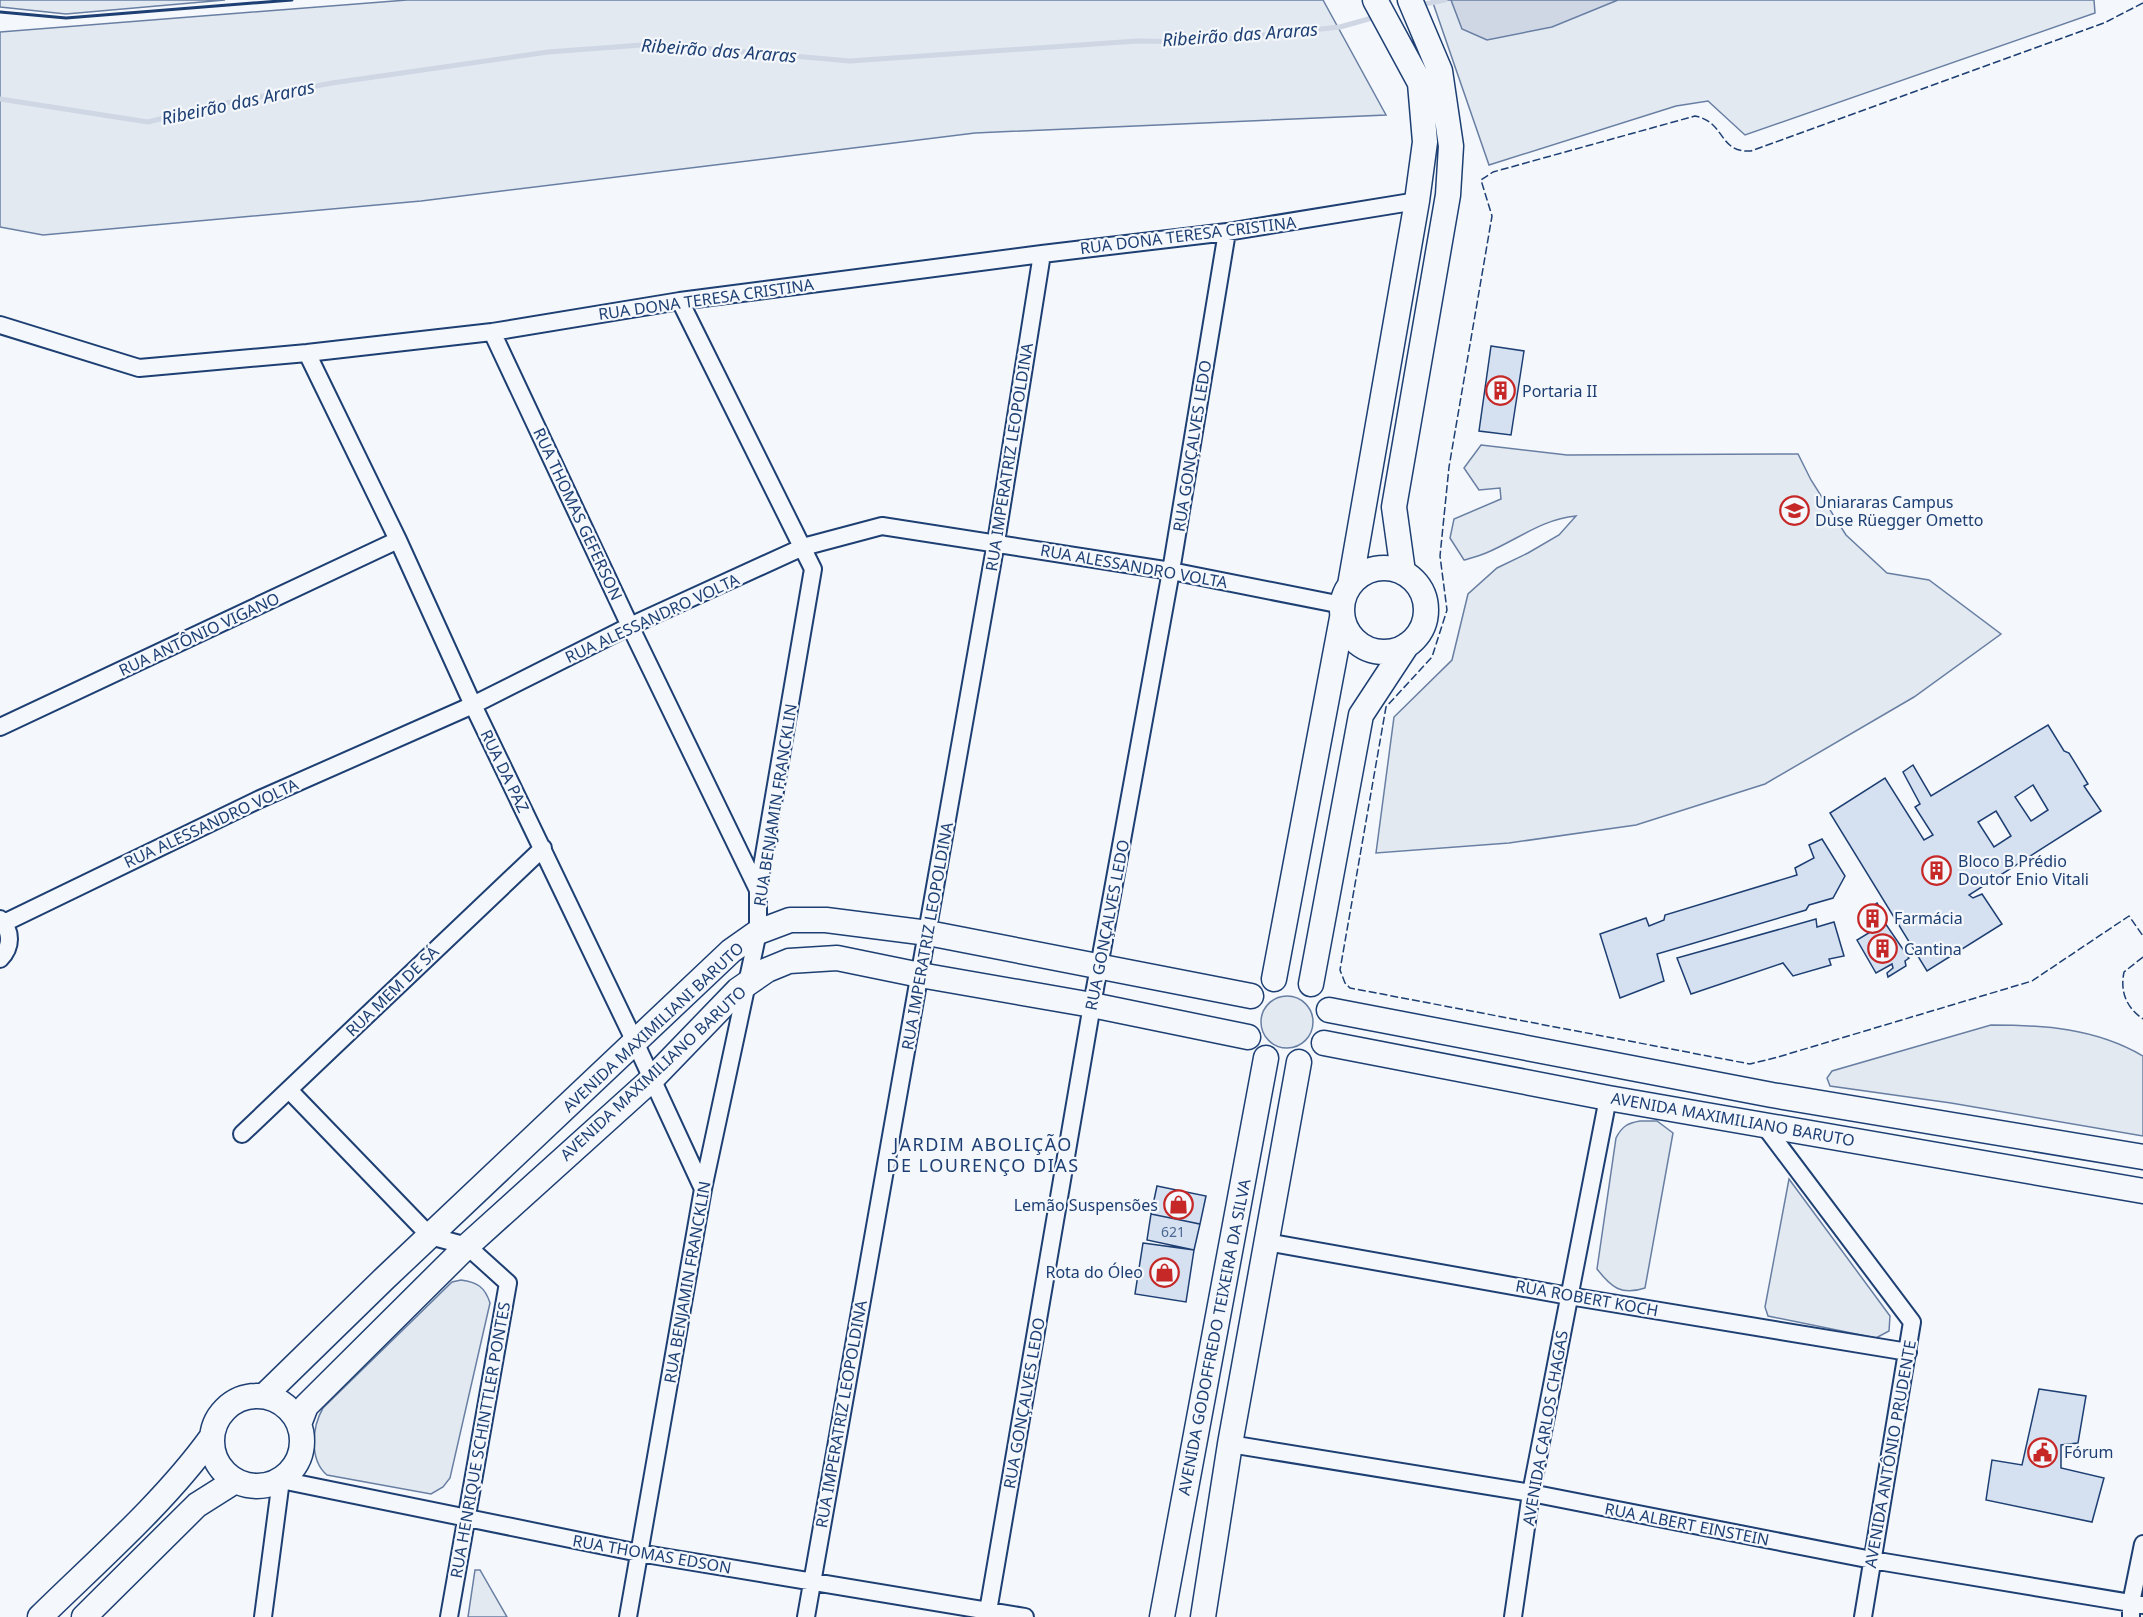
<svg xmlns="http://www.w3.org/2000/svg" width="2143" height="1617" viewBox="0 0 2143 1617" font-family="'Noto Sans',sans-serif">
<style>
.green{fill:#e3e9f0;stroke:#687fa3;stroke-width:1.5}
.water{fill:#cfd7e4;stroke:#687fa3;stroke-width:1.5}
.lines{fill:none;stroke-linecap:round;stroke-linejoin:round}
.stream{stroke:#cfd7e4;stroke-width:5}
.building{fill:#d5e0f0;stroke:#1d3f73;stroke-width:1.5;fill-rule:evenodd}
.street-casing{stroke:#1d3f73;stroke-width:20}
.secondary-casing{stroke:#1d3f73;stroke-width:27}
.street{stroke:#f4f7fb;stroke-width:16}
.secondary{stroke:#f4f7fb;stroke-width:24}
.fence{stroke:#1d3f73;stroke-width:1.5;stroke-dasharray:8 3;stroke-linecap:butt}
.wall{stroke:#1d3f73;stroke-width:3}
.labels{text-anchor:middle;stroke-width:4.5;stroke-linejoin:round;paint-order:stroke}
.number-label{font-size:14px;fill:#4b6792}
.street-label{font-size:16px;fill:#1d3f73;stroke:#f4f7fb}
.poi-label{font-size:16px;fill:#1d3f73;stroke:#f4f7fb;text-anchor:start}
.water-label{font-size:18px;font-style:italic;fill:#1d3f73;stroke:#f4f7fb}
.neighbourhood-label{font-size:18px;letter-spacing:1.5px;fill:#1d3f73;stroke:#f4f7fb}
</style>
<rect width="100%" height="100%" fill="#f4f7fb"/>
<path class="green" d="M0 0H225L66 14 0 7Z
M407 0H1323L1386 115 975 133 421 201 43 235 0 227V32Z
M1432 0H2094L2095 13 1745 135 1708 101 1676 106 1489 165Z
M1481 445 1567 455 1798 454 1811 480 1846 535 1887 573 1929 580 2001 634 1914 697 1765 784 1636 825 1509 843 1376 853 1394 717 1452 660 1468 594 1497 568 1528 553 1559 535 1576 516C1542 519 1517 540 1486 553 1479 556 1471 558 1464 560L1450 538 1454 519 1501 499 1500 488 1479 490 1464 468Z
M1261 1022a26 26 0 1 1 52 0a26 26 0 1 1-52 0Z
M1991 1025C2044 1025 2095 1028 2143 1056V1136L1951 1103 1830 1086 1827 1078 1832 1071Z
M1640 1121H1657L1673 1133 1645 1288C1621 1296 1611 1287 1597 1269L1616 1138C1622 1126 1628 1123 1640 1121Z
M1789 1179 1890 1316 1889 1331 1876 1338 1768 1316 1765 1307Z
M461 1280C477 1282 485 1287 490 1303L450 1478 443 1487 431 1494 327 1475C309 1460 312 1427 323 1408L452 1282Z
M475 1570H480L507 1617H468Z"/>
<path class="water" d="M1451 0H1618L1552 27 1487 40 1462 29Z"/>
<g class="lines">
<path class="stream" d="M1425 4 1445 0
M0 99 148 122 210 106 332 83 548 52 655 44 850 61 1137 41 1196 42 1340 27 1372 18"/>
</g>
<path class="building" d="M1491 346 1524 351 1511 435 1479 431Z
M2048 725 2064 751 2069 753 2088 784 2084 786 2101 811 1969 895 1973 898 1982 894 2002 924 1927 971 1830 813 1885 778 1924 840 1933 835 1915 807 1920 804 1903 772 1913 765 1931 796ZM2033 785 2048 810 2031 821 2015 797ZM1996 811 2011 836 1994 847 1978 822Z
M1822 839 1845 876 1833 898 1809 905 1806 910 1657 954 1664 981 1620 998 1600 934 1646 918 1649 926 1664 920 1665 915 1797 875 1795 868 1814 858 1809 845Z
M1877 903 1887 920 1868 932 1859 916Z
M1816 919 1817 927 1834 922 1844 956 1829 959 1831 965 1793 976 1783 963 1691 994 1677 958Z
M1885 923 1909 958 1905 961 1906 966 1888 977 1887 973 1893 968 1892 964 1876 973 1857 940Z
M1157 1186 1206 1196 1200 1224 1151 1214Z
M1151 1214 1200 1224 1194 1250 1147 1240Z
M1143 1243 1194 1250 1186 1302 1135 1294Z
M2039 1389 2086 1396 2078 1443 2061 1445V1468L2104 1478 2092 1522 1986 1500 1992 1460 2022 1465Z"/>
<g class="lines">
<defs>
<path id="street" d="M0 325 139 368 307 353 492 332 680 301 1042 254 1227 232 1417 201
M492 332 630 626 758 890
M307 353 398 540 473 705 635 1042 703 1189
M0 727 398 540
M0 919C12 931 12 947 0 959
M4 923 260 799 473 705 630 626 803 547 882 526 1171 571 1342 605
M289 1090 430 1236 467 1246 508 1283 449 1617
M1763 1124 1912 1322 1863 1617
M242 1134 543 848
M1267 1242 1569 1296 1908 1352
M1230 1444 1531 1493 1872 1560 2143 1605
M263 1617 281 1480 639 1553 1025 1617
M628 1617 703 1189 758 932V890L813 569 680 301
M806 1617 996 542 1042 254
M987 1617 1092 1005 1171 571 1227 232
M1513 1617 1531 1493 1608 1098
M2131 1617V1603L2143 1544"/>
<path id="secondary" d="M1342 610a42 42 0 1 1 84 0a42 42 0 1 1-84 0Z
M1403 572 1394 507 1448 195 1451 146 1440 71 1410 0
M1350 585 1417 201 1425 142 1420 83 1375 0
M1274 979 1342 618
M1311 984 1361 715 1407 645
M1329 1010 1772 1095 2143 1157
M1324 1043 1608 1098 2143 1191
M212 1441a45 45 0 1 1 90 0a45 45 0 1 1-90 0Z
M264 1396 385 1278 731 951 758 932 790 920H826L928 933 1251 996
M299 1424 306 1406 467 1246 651 1080 738 990 767 970 789 961 837 958 920 975 1092 1005 1248 1037
M40 1617C97 1561 164 1503 211 1438
M84 1617 197 1505 235 1481
M1162 1617 1266 1058
M1203 1617 1230 1444 1299 1062"/>
</defs>
<use href="#street" class="street-casing"/>
<use href="#secondary" class="secondary-casing"/>
<use href="#street" class="street"/>
<use href="#secondary" class="secondary"/>
<path class="fence" d="M2143 3 2104 23 1751 151C1718 153 1726 122 1695 116L1493 172 1481 180 1492 216 1449 467 1440 556 1447 610 1432 657 1386 707 1340 970 1345 983 1350 988 1750 1064 1778 1057 2032 981 2129 916 2143 936
M2143 957 2124 972C2120 992 2126 1007 2143 1019"/>
<path class="wall" d="M0 12 66 18 292 0"/>
</g>
<defs>
<symbol id="building-ring" viewBox="-11 -11 22 22"><circle r="9.5" fill="#f4f7fb" stroke="#c62828" stroke-width="1.5"/><path d="M-4-6H4V6H1V3H-1V6H-4ZM-2.5-4.3h1.7v1.8h-1.7ZM.8-4.3h1.7v1.8H.8ZM-2.5-1h1.7V.8h-1.7ZM.8-1h1.7V.8H.8Z" fill="#c62828"/></symbol>
<symbol id="university-ring" viewBox="-11 -11 22 22"><circle r="9.5" fill="#f4f7fb" stroke="#c62828" stroke-width="1.5"/><path d="M0-5L7-2L0 1L-7-2ZM-4 1L0 2.5L4 1V4Q0 6-4 4Z" fill="#c62828"/></symbol>
<symbol id="shop-ring" viewBox="-11 -11 22 22"><circle r="9.5" fill="#f4f7fb" stroke="#c62828" stroke-width="1.5"/><path d="M-5-2.5h2.3a2.7 3.5 0 0 1 5.4 0H5L5.5 6h-11ZM-1.5-2.5h3a1.5 2.3 0 0 0-3 0Z" fill="#c62828"/></symbol>
<symbol id="civic-ring" viewBox="-11 -11 22 22"><circle r="9.5" fill="#f4f7fb" stroke="#c62828" stroke-width="1.5"/><path d="M-.6-6.5H3V-4.5H.6V-3L4-1V1h2V6H-6V1h2V-1L-.6-3ZM-1.2 2.5V6h2.4V2.5Z" fill="#c62828"/></symbol>
</defs>
<g fill-rule="evenodd">
<use href="#building-ring" x="1484" y="374" width="33" height="33"/>
<use href="#university-ring" x="1778" y="494" width="33" height="33"/>
<use href="#building-ring" x="1920" y="854" width="33" height="33"/>
<use href="#building-ring" x="1856" y="902" width="33" height="33"/>
<use href="#building-ring" x="1866" y="932" width="33" height="33"/>
<use href="#shop-ring" x="1162" y="1188" width="33" height="33"/>
<use href="#shop-ring" x="1148" y="1256" width="33" height="33"/>
<use href="#civic-ring" x="2026" y="1436" width="33" height="33"/>
</g>
<g class="labels">
<g class="number-label">
<text x="1173" y="1237">621</text>
</g>
<g class="street-label">
<text transform="translate(1188 235) rotate(-7)" y="6">RUA DONA TERESA CRISTINA</text>
<text transform="translate(706 299) rotate(-8)" y="6">RUA DONA TERESA CRISTINA</text>
<text transform="translate(1192 446) rotate(-81)" y="6">RUA GONÇALVES LEDO</text>
<text transform="translate(1009 457) rotate(-81)" y="6">RUA IMPERATRIZ LEOPOLDINA</text>
<text transform="translate(578 514) rotate(65)" y="6">RUA THOMAS GEFERSON</text>
<text transform="translate(1134 566) rotate(10)" y="6">RUA ALESSANDRO VOLTA</text>
<text transform="translate(652 618) rotate(-25)" y="6">RUA ALESSANDRO VOLTA</text>
<text transform="translate(199 634) rotate(-25)" y="6">RUA ANTÔNIO VIGANO</text>
<text transform="translate(505 771) rotate(64)" y="6">RUA DA PAZ</text>
<text transform="translate(775 805) rotate(-81)" y="6">RUA BENJAMIN FRANCKLIN</text>
<text transform="translate(211 823) rotate(-25)" y="6">RUA ALESSANDRO VOLTA</text>
<text transform="translate(1107 925) rotate(-79)" y="6">RUA GONÇALVES LEDO</text>
<text transform="translate(927 936) rotate(-80)" y="6">RUA IMPERATRIZ LEOPOLDINA</text>
<text transform="translate(392 991) rotate(-44)" y="6">RUA MEM DE SÁ</text>
<text transform="translate(653 1027) rotate(-43)" y="6">AVENIDA MAXIMILIANI BARUTO</text>
<text transform="translate(653 1073) rotate(-43)" y="6">AVENIDA MAXIMILIANO BARUTO</text>
<text transform="translate(1733 1119) rotate(10)" y="6">AVENIDA MAXIMILIANO BARUTO</text>
<text transform="translate(687 1282) rotate(-80)" y="6">RUA BENJAMIN FRANCKLIN</text>
<text transform="translate(1587 1298) rotate(10)" y="6">RUA ROBERT KOCH</text>
<text transform="translate(1214 1337) rotate(-79)" y="6">AVENIDA GODOFFREDO TEIXEIRA DA SILVA</text>
<text transform="translate(1024 1403) rotate(-80)" y="6">RUA GONÇALVES LEDO</text>
<text transform="translate(841 1414) rotate(-80)" y="6">RUA IMPERATRIZ LEOPOLDINA</text>
<text transform="translate(1545 1428) rotate(-80)" y="6">AVENIDA CARLOS CHAGAS</text>
<text transform="translate(480 1440) rotate(-80)" y="6">RUA HENRIQUE SCHINTTLER PONTES</text>
<text transform="translate(1890 1454) rotate(-80)" y="6">AVENIDA ANTÔNIO PRUDENTE</text>
<text transform="translate(1687 1524) rotate(11)" y="6">RUA ALBERT EINSTEIN</text>
<text transform="translate(652 1554) rotate(10)" y="6">RUA THOMAS EDSON</text>
</g>
<g class="poi-label">
<text x="1522" y="397">Portaria II</text>
<text x="1815" y="508">Uniararas Campus<tspan x="1815" dy="18">Duse Rüegger Ometto</tspan></text>
<text x="1958" y="867">Bloco B Prédio<tspan x="1958" dy="18">Doutor Enio Vitali</tspan></text>
<text x="1894" y="924">Farmácia</text>
<text x="1904" y="955">Cantina</text>
<text x="1158" y="1211" text-anchor="end">Lemão Suspensões</text>
<text x="1143" y="1278" text-anchor="end">Rota do Óleo</text>
<text x="2064" y="1458">Fórum</text>
</g>
<g class="water-label">
<text transform="translate(1240 35) rotate(-4)" y="6">Ribeirão das Araras</text>
<text transform="translate(719 51) rotate(4)" y="6">Ribeirão das Araras</text>
<text transform="translate(238 103) rotate(-12)" y="6">Ribeirão das Araras</text>
</g>
<g class="neighbourhood-label">
<text x="983" y="1151">JARDIM ABOLIÇÃO<tspan x="983" dy="21">DE LOURENÇO DIAS</tspan></text>
</g>
</g>
</svg>
